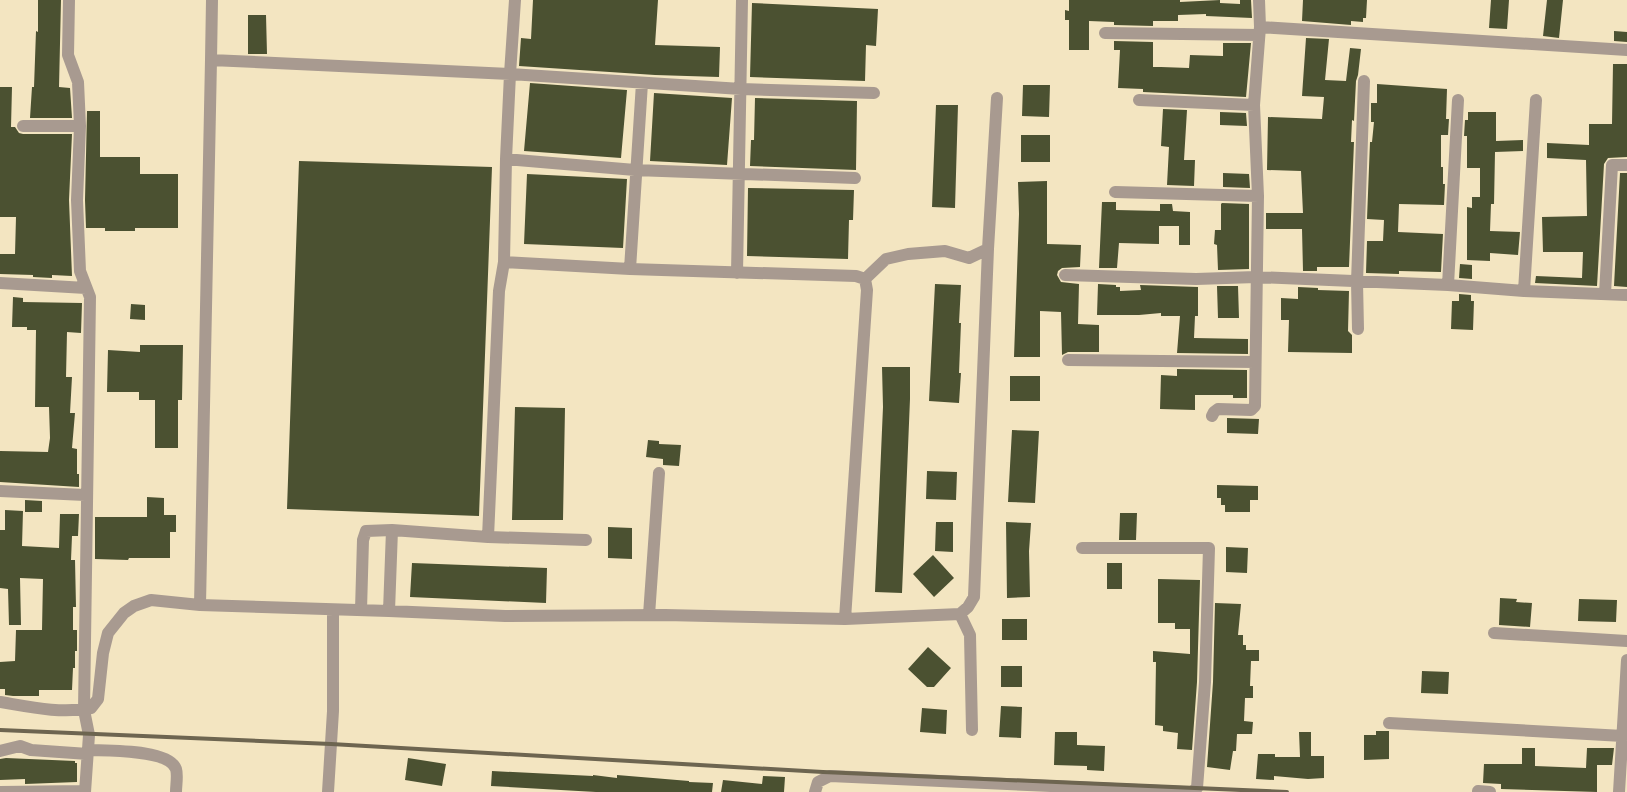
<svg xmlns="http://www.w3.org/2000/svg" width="1627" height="792" viewBox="0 0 1627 792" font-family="'PT Sans',sans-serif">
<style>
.building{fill:#4b5131}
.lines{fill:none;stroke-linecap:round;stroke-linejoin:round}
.minor{stroke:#a89a90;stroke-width:12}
.rail{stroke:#6d6550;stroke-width:4}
</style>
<rect width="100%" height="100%" fill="#f3e5c1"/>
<path class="building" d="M38 0H61L59 87 70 88 72 118H30L32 87H34L36 31 38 32Z
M533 0H658L655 45 720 47 719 77 655 75 519 66 521 38 531 39Z
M1069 0H1180V2L1220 0V3L1240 4V0H1251L1252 18 1206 16V14L1178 15V21H1153V26L1114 25V22L1089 21V50H1069V20H1065V10L1069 11Z
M1303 0H1367L1366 18H1363V22L1351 21V25L1302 21Z
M1491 0H1509L1507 29 1489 28Z
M1547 0H1563L1559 38 1543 36Z
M752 3 878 9 876 46 866 45 865 81 750 77Z
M248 15H266L267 54H248Z
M1614 31 1627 32V42L1614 41Z
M1306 38 1329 39 1325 80 1346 81 1350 48 1361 49 1358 75 1356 81 1354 121 1352 120 1351 142H1354L1349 267H1317V271H1303L1302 229H1266V213H1303L1301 171 1267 170 1268 117 1322 119 1324 97 1302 96Z
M1114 41 1153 42V67H1161L1189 68 1190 55 1223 56V43H1251L1246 97 1143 92V89L1118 88 1120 50H1114Z
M1613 64H1627V157L1608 158 1604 164 1597 286 1535 283 1536 276 1582 278 1583 252H1543L1542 217 1587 216 1586 160 1547 158V143L1589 145V124H1612Z
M530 83 627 90 621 158 524 151Z
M1377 84 1447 89 1446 119H1449L1448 135H1441V167H1443V184H1445L1444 205 1399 204 1398 232 1443 234 1441 272 1399 271V274L1366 273 1367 241H1383L1384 220 1367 219 1370 142H1372L1374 122H1371V103H1377Z
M1023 85H1050L1049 117 1022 116Z
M0 87H12L11 127H15L19 133 23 134H72L69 200 72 276 52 275V278L33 277V275L0 274V254H15L16 217H0Z
M654 93 732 98 727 165 650 161Z
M755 98 857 101 856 170 750 166 751 140H754Z
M936 105H958L955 208 932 207Z
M1163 109 1187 110 1184 160H1195L1194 186 1167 185 1169 147 1161 146Z
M87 111H100V157H140V174H178V228H135V231H105V228H86L85 200Z
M1220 112 1246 113 1247 126 1220 125Z
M1468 112H1496V141L1523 140V151L1495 152 1494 204H1491L1490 231 1520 232 1518 255 1490 253V261L1467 260V207L1472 208V197H1480V168H1467V136H1464L1465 120H1468Z
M1021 135H1050V162H1021Z
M299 161 492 167 479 516 287 509Z
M1223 173 1249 174 1250 188 1223 187Z
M1620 173H1627V287L1614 286Z
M527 174 627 179 623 248 524 244Z
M1047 181V244L1081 245 1080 267 1062 268 1058 271 1057 275 1061 282 1079 284 1078 324 1099 325V352H1068L1062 355 1061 312 1040 311V357H1014L1019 214 1018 182Z
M748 188 854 190 853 220H849L848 259 747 256Z
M1102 202H1116V210L1160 211V204H1172L1173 211 1190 212V245H1179V226H1159V244L1119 243 1117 268H1099Z
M1222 203 1249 204V269L1218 270 1217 245 1214 244 1215 230H1221V204Z
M1460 264 1472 265V279L1459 278Z
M935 284 961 285 959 323H961L959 373H961L959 403 929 401Z
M1098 284 1116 285V287H1120V291L1141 290 1140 285 1198 287V316H1195L1194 338 1248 339V354L1177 353 1180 316H1161V313L1139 315H1097Z
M1217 286H1238L1239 318H1218Z
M1298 287 1318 288V290L1349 291 1348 331 1352 335V353L1288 352 1289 320H1281V298L1298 299Z
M1459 294 1471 295V301H1474L1473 330 1451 329 1452 301H1459Z
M13 297 23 298V302L82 303 81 333 67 332 66 377H72L70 413H75L72 448 77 449V474H79V487L0 482V451L48 452 50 438 49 407H35L36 330H27V327H12Z
M131 304 145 305V320L130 319Z
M140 345H183L182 400H178V448H155V400H139V392H107L108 350 140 352Z
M882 367H910V399L902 593 875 592 883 407Z
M1177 369 1247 370V398H1233V395H1195V410L1160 409 1161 375 1177 376Z
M1010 376H1040V401H1010Z
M515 407 565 408 563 520H512Z
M1227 418 1259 419 1258 434 1227 433Z
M1012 430 1039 431 1035 503 1008 502Z
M648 440 659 441V444L681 445 679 466 663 465V459L646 457Z
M927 471 957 472 956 500 926 499Z
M1217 485 1258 486V500H1250V512H1225V505H1221V498H1217Z
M147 497 164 498V515H176V532H170V558H129L128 560 95 559V517H147Z
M25 500 42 501V512H25Z
M5 510 23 511 22 546 59 548 60 514H79L78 536H72L71 560H75L76 607H73V630H77V651H75V668H73L72 690H39V696H13L5 695V689H0V662L15 661 16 630H42L43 579 20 578 21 625H9L8 589 0 588V530H5Z
M1120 513H1137L1136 540H1119Z
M936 522H953V552L935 551Z
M1006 522 1031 523 1029 551 1030 597 1007 598Z
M608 527 632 528V559L608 558Z
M1226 547 1248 548 1247 573 1226 572Z
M933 555 954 578 934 597 913 574Z
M412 563 547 568 546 603 410 597Z
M1107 563H1122V589H1107Z
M1158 579 1200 580 1197 682 1192 750 1177 749 1178 733 1163 731V726L1155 725 1156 662H1153V651L1190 654V629H1175V623H1158Z
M1500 598 1517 599 1516 602 1532 603 1530 627 1499 625Z
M1579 599 1617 600 1616 622 1578 621Z
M1215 603 1241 604 1238 635H1243V645H1246V650H1259V661H1251L1250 686H1253V698H1245L1244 721 1253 722 1252 734H1237L1236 751H1233L1230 770 1207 767 1213 682Z
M1002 619H1027V640H1002Z
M928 647 951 668 934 687H927L908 669Z
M1001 666H1022V687H1001Z
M1422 671 1449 672 1448 694 1421 693Z
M1001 706 1022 707 1021 738 999 737Z
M922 708 947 710 946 734 920 732Z
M1376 731H1389V759L1364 760V735H1376Z
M1055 732H1077V745L1105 746 1104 771 1087 770V766L1054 765Z
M1299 732H1311V756H1324V778L1308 779 1274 776V780L1256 779 1258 754H1275V757H1300Z
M1522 748H1535V766L1586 768 1587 748H1614L1612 765H1597V792L1501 789V784L1483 783 1484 764H1522Z
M6 758 75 761V763H77V782L25 784V779L0 780V759Z
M408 758 446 764 442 786 405 780Z
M492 771 593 776V775L617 778V775L689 781V782L713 783 712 792H596L491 786Z
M763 776 785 777 784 792H721L723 780 762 784Z"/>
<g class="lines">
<path class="minor" d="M69 0 68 55 78 82 80 126 77 200 80 271 90 297 84 710 89 735 85 792
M1260 27 1627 50
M1105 33 1259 35
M211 60 212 0
M1139 100 1254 105
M23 126H80
M506 159 635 170 855 178
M1115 192 1258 196
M630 269 642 83
M737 273 742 0
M1065 275 1196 279 1256 277 1448 285 1524 291 1627 295
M865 279 886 259 908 254 945 251 969 258 988 249
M0 283 86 288
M1448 285 1458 100
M1524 291 1536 100
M1605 294 1612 165H1627
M1358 329 1357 282 1364 81
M1068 360 1255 362
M1212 416 1214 412 1218 409 1251 410 1255 406 1258 196 1254 105 1260 27 1259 0
M0 491 85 495
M488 537 586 540
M1082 548H1209L1205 682 1197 788 1192 792
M200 605 211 60 510 74 515 0
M361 610 363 540 366 531 392 530 488 537 499 291 504 262 506 159 510 74 741 89 874 93
M389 611 392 530
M960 614 970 635 972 730
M649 615 659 473
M845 619 960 614 968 607 974 597 988 249 997 98
M1494 633 1627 641
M0 702C30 707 61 714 91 708L98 699 103 653 108 633 124 613 134 606 151 600 200 605 389 611 505 616 665 615 845 619 867 290 865 279 856 276 630 269 504 262
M1389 723 1623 736
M88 750C107 751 169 749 176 769 178 775 176 785 176 792
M0 751 20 746 31 750 88 754
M1478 791 1490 792
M0 792 85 791
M328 792 333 711V610
M815 792 818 782 830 776 1183 792
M1619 792 1627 660"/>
<path class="rail" d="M0 730 331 744 823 772 1287 792"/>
</g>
</svg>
